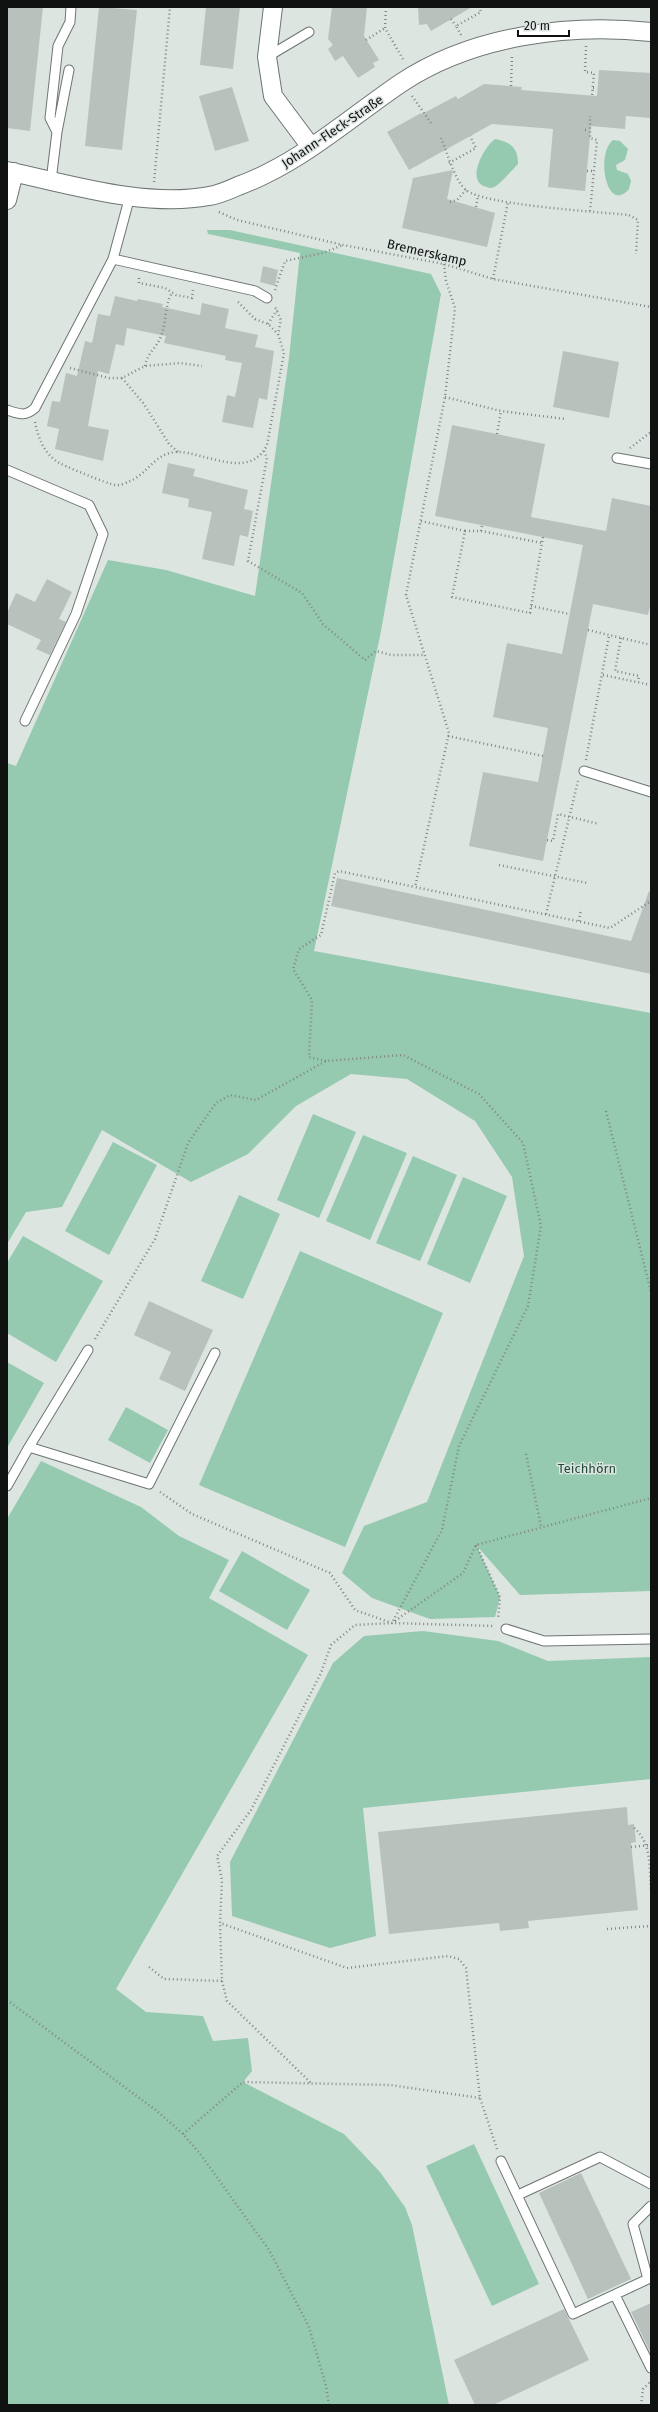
<svg xmlns="http://www.w3.org/2000/svg" width="658" height="2412" viewBox="0 0 658 2412" font-family="'Fira Sans',sans-serif">
<style>
.green{fill:#95c9b0}
.building{fill:#b9c1bd}
.lines{fill:none;stroke-linecap:round;stroke-linejoin:round}
.lane-casing{stroke:#6e7572;stroke-width:11}
.street-casing{stroke:#6e7572;stroke-width:20}
.path{stroke:#818785;stroke-width:2.5;stroke-dasharray:1 3;stroke-linecap:butt}
.lane{stroke:#fff;stroke-width:9}
.street{stroke:#fff;stroke-width:18}
.labels{text-anchor:middle;stroke-width:3;stroke-linejoin:round;paint-order:stroke}
.street-label{font-size:13px;fill:#0f1211;stroke:#dde5e1}
.park-label{font-size:13px;fill:#214938;stroke:#dde5e1}
</style>
<rect width="100%" height="100%" fill="#dde5e1"/>
<path class="green" d="M495 139C511 142 518 148 518 164 513 169 501 183 496 186 492 189 488 188 484 186 466 179 485 146 495 139Z
M613 140 620 141 628 149 625 160 616 165 617 170 628 174 631 181 629 189C607 215 595 154 613 140Z
M207 230H230L431 274 441 294 381 631 314 951 651 1013V1591L520 1595 477 1546 500 1597 495 1617 430 1619 372 1598 342 1573 364 1526 427 1502 524 1256 512 1177 475 1121 407 1079 351 1074 296 1106 248 1154 191 1182 102 1130 62 1207 26 1212 7 1244V763L16 766 108 560 166 570 255 596 289 358 300 253 208 234Z
M313 1114 356 1132 319 1218 277 1200Z
M363 1135 407 1153 370 1240 326 1221Z
M113 1142 157 1165 109 1255 65 1231Z
M413 1156 457 1175 420 1261 376 1243Z
M463 1177 507 1196 470 1283 427 1264Z
M239 1195 280 1214 243 1299 201 1281Z
M23 1236 103 1281 56 1362 7 1333V1263Z
M300 1251 443 1313 345 1547 199 1485Z
M7 1362 44 1383 7 1448Z
M126 1407 168 1430 150 1463 108 1440Z
M41 1461 141 1507 179 1536 229 1560 209 1598 308 1655 116 1989 146 2012 203 2016 213 2041 248 2038 252 2071 243 2082 344 2134 380 2172 405 2207 412 2225 449 2405H7V1519Z
M242 1551 310 1590 287 1630 219 1591Z
M423 1631 498 1641 548 1661 651 1657V1779L363 1808 376 1936 330 1948 232 1916 230 1862 333 1663 364 1636Z
M474 2144 539 2284 492 2306 426 2166Z"/>
<path class="building" d="M7 7H43L30 131 7 128Z
M99 7 137 10 122 150 85 146Z
M206 7H240L233 69 200 65Z
M332 7H367L364 36 379 60 373 63 375 67 358 78 343 56 335 61 328 49 333 45 328 39Z
M418 7H472L431 31 427 24 419 25Z
M599 70 651 73V118L626 116 625 129 591 126 585 191 548 187 553 129 492 124 409 170 387 132 421 113 422 114 456 96 458 99 484 84 522 87 521 90 597 96Z
M232 87 249 141 215 151 199 96Z
M453 170 447 199 495 213 487 247 402 228 413 178Z
M263 266 278 270 275 286 260 282Z
M115 296 137 301 138 299 163 304 162 307 200 315 202 303 229 309 225 328 258 335 255 347 274 351 267 400 259 398 253 428 222 422 227 395 235 397 242 363 225 360 226 356 164 343 166 336 127 328 124 346 116 344 109 374 98 371 88 426 109 430 103 461 55 449 59 429 47 426 52 401 60 402 66 373 77 376 85 341 92 343 98 314 110 316Z
M563 351 619 362 609 418 553 407Z
M452 425 545 444 531 517 606 531 612 498 651 506V602L648 615 593 604 543 861 469 846 483 772 538 782 548 728 493 717 507 643 562 654 583 545 435 516Z
M168 463 195 469 193 476 248 490 244 509 253 511 248 537 240 535 234 566 202 559 212 512 188 507 189 499 162 493Z
M47 579 72 592 59 619 66 622 50 655 36 649 41 640 7 624V613L16 593 35 602Z
M337 878 631 941 649 891 651 892V974L331 906Z
M149 1301 213 1330 185 1391 159 1379 171 1352 134 1335Z
M627 1807 628 1825 634 1824 636 1842 631 1843 638 1910 528 1921 529 1928 500 1931 499 1923 389 1934 378 1832Z
M581 2173 631 2279 588 2299 539 2193Z
M651 2303V2354L631 2312Z
M564 2309 589 2360 493 2405H475L454 2360Z"/>
<g class="lines">
<defs>
<path id="lane" d="M267 57 309 32
M57 132 69 70
M51 181 57 132 50 118 58 46 70 22 71 7
M113 259 255 291 267 298
M7 410C19 414 25 417 35 408L113 259 130 196
M617 458 651 464
M7 470 89 505 103 534 76 614 25 721
M584 771 651 792
M29 1447 88 1350
M7 1486 29 1447 149 1484 215 1353
M506 1629 544 1641 651 1639
M501 2161 573 2314 648 2279 633 2224 651 2206
M518 2195 600 2157 651 2184
M615 2295 651 2368"/>
<path id="street" d="M273 7 267 57 273 96 311 147
M7 171C69 184 145 208 209 196 218 195 229 190 238 186 299 164 348 119 401 83 472 36 568 23 651 32
M7 200 14 172"/>
</defs>
<use href="#lane" class="lane-casing"/>
<use href="#street" class="street-casing"/>
<path class="path" d="M386 7 385 28 404 61
M451 19 456 26
M461 35 456 26 481 12 479 7
M366 40 385 28
M586 46 585 72 594 73 592 96
M511 86 512 56
M593 88H597
M412 96 431 123
M585 130H589
M441 138C447 152 455 181 466 190 483 205 601 212 629 215L638 220 636 254
M449 163 476 148 470 136
M587 171H595
M154 182 170 7
M450 202 457 200 466 190
M476 207 478 196
M590 211 597 140 590 138V116
M219 212 237 220 343 245 444 264 493 279 651 307
M444 264 446 281 455 308 445 397 406 595 449 733 415 887 610 928 651 901
M139 278V283L165 288 176 295 192 298 193 290
M493 279 508 202
M275 290 285 261 323 253 343 245
M238 302 255 319 268 324 278 334
M268 324 277 310
M145 366C147 353 157 348 161 336 167 322 164 306 172 293
M70 368 109 378H122L145 366 180 363 202 366
M122 378 144 404 169 444 178 452
M445 397 501 411 565 419
M35 422C38 437 43 451 56 461 61 465 108 484 115 485 119 486 126 483 130 481 148 474 155 452 178 452 204 452 250 481 267 445L284 353 278 334 281 320 275 307
M497 434 501 411
M630 448 651 432
M264 451 267 458 248 561 302 593 323 624 365 660 376 651 391 655H425
M421 521 465 531 452 597 530 613 543 537
M465 531H481L482 525
M481 531 542 543
M531 606 569 614
M588 630 651 645
M621 638 615 671 639 676 638 682
M603 675 651 685
M448 736 543 756
M586 760 609 636
M547 840 553 841 558 814 599 824
M499 865 587 883
M546 914 578 781
M579 921 581 909
M326 1061 309 1057 312 1000 293 969 299 949 321 935 335 873 339 871 415 887
M606 1111 651 1292
M95 1339 155 1239 188 1143 216 1103 230 1095 256 1100 326 1061 403 1055 479 1094 523 1143 541 1226 528 1306 459 1446 442 1530 392 1623
M526 1454 541 1526
M160 1492 192 1514 330 1573 355 1610 392 1623 494 1626
M476 1545 500 1597 498 1619
M634 1828C652 1843 649 1867 651 1889
M631 1847 651 1845
M607 1929 650 1926
M149 1967 164 1979 222 1981 220 1923
M222 1981 227 2001 311 2083
M7 2000 157 2111 183 2134 201 2155 269 2250 309 2327 326 2386 329 2405
M183 2134 243 2082 390 2085 480 2098
M497 2149 480 2098 466 1968 459 1959 448 1956 347 1968 220 1923 222 1880 217 1856 251 1810 321 1673 331 1645 355 1625 392 1623 463 1573 476 1545 651 1498
M641 2405 643 2389 651 2381"/>
<use href="#lane" class="lane"/>
<use href="#street" class="street"/>
</g>
<g class="labels">
<g class="street-label">
<text transform="translate(332 131) rotate(-34)" y="5">Johann-Fleck-Straße</text>
<text transform="translate(427 252) rotate(13)" y="5">Bremerskamp</text>
</g>
<g class="park-label">
<text x="587" y="1473">Teichhörn</text>
</g>
</g>
<rect width="658" height="2412" fill="none" stroke="#0f1211" stroke-width="16"/>
<path d="M518 30v6h51v-6" fill="none" stroke="#0f1211" stroke-width="2"/>
<text x="524" y="30" font-size="12" fill="#0f1211" stroke="#dde5e1" stroke-width="3" paint-order="stroke">20 m</text>
</svg>
